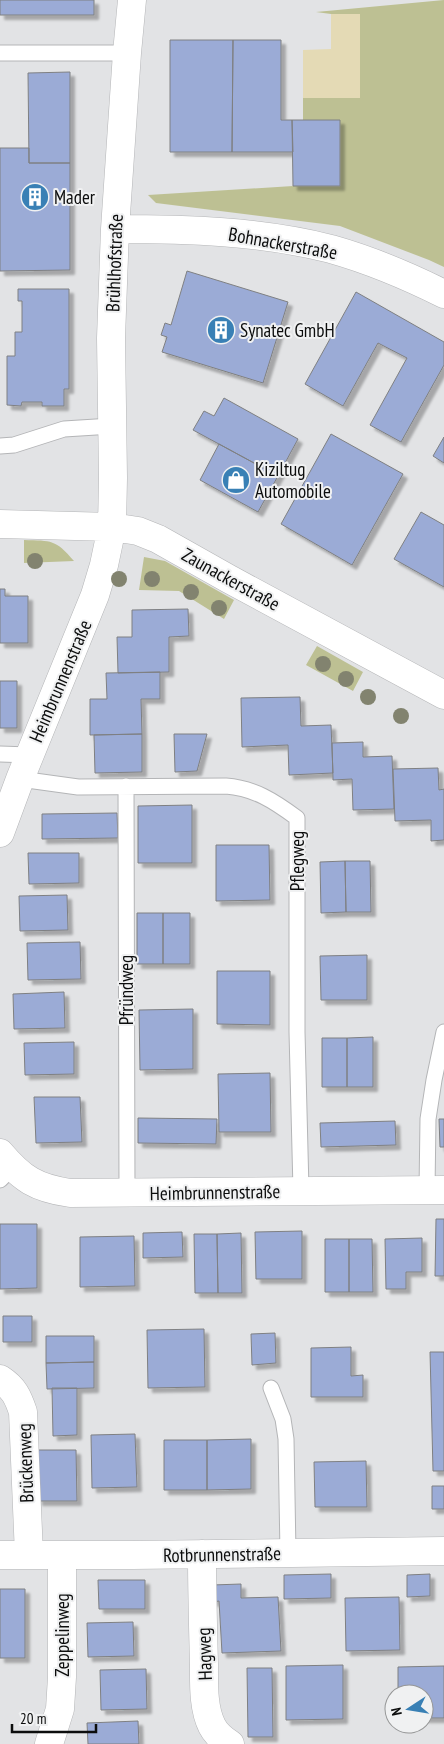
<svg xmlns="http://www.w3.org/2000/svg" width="444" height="1744" viewBox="0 0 444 1744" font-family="'PT Sans Narrow',sans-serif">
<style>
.green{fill:#bdc093}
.sand{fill:#e4dab5}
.building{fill:#9babd6;stroke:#7f8082;filter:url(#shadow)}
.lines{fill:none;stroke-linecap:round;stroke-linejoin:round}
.service-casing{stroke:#b4b5b7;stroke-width:17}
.minor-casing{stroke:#b4b5b7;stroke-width:29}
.service{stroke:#fff;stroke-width:15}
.minor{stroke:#fff;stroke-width:28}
.tree{fill:#82836f}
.labels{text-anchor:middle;stroke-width:4;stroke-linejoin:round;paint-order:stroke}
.poi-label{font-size:19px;fill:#0c0d0d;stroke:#f0f1f2;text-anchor:start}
.street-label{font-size:19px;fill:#0c0d0d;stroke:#f0f1f2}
</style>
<defs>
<filter id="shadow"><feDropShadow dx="4.5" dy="4.5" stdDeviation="1" flood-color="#0004"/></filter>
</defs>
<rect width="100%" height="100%" fill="#e2e3e5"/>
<path class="green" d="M444 0V267L429 260 340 226 156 203 148 195 293 186H340V120H303V98H360L359 14H331L316 12Z
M24 540C52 541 55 539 74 561L24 563Z
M144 557 165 561 234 600 224 619 179 591 139 590Z
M317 646 363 672 353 691 306 665Z"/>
<path class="sand" d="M331 14H360V98H303V50L331 49Z"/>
<path class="building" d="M0 0H94V15H0Z
M170 40H233L232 152H170Z
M233 40H281V120H292L293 152H232Z
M70 72V163H29L28 73Z
M292 120H340V186H293Z
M0 148H29V163H70V270L0 271Z
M187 271 288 302 263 383 162 352 167 337 161 335 165 323 171 325Z
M18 289H69V389H64V406H42V402H22L21 406 7 405V356H15V332H22V301H18Z
M356 292 444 342V365L401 442 370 425 407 358 378 343 343 406 305 384Z
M224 398 298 439 278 476 193 430 204 411 214 416Z
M331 434 403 474 352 565 281 524Z
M444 437V463L433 456Z
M219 444 278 476 258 512 200 480Z
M421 512 444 525V587L394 559Z
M0 589H5V596H28V643H0Z
M188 609 189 636 169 637V672L118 673 117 637H132V610Z
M160 672V699H141L142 734 90 735V699H107L106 673Z
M0 681H17V728H0Z
M300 697 301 726 331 725 333 773 289 775 288 745 242 747 241 698Z
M142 734V772L95 773 94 735Z
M174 734H207L197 771 175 772Z
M363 742V757L392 756 394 809 353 810 352 779 333 780 332 743Z
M438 768 439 790 444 789V840L431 841V820L395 821 393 769Z
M192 805V863H138V806Z
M117 813 118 838 42 839V814Z
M216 845H269L270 900 216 901Z
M28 853H79V883L29 884Z
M345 861 346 912 321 913 320 862Z
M345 861H370L371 912H346Z
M67 895 68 930 20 931 19 896Z
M137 913H163V964H137Z
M163 913H190V964H163Z
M80 942 81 979 28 980 27 943Z
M367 955V1000H321L320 956Z
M217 971H270V1025L217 1024Z
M64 992 65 1028 14 1029 13 994Z
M193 1009V1069L140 1070 139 1010Z
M373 1037V1087H347V1038Z
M322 1038H347V1087H322Z
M74 1042V1074L25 1075 24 1043Z
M270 1073 271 1132H219L218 1074Z
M34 1097H80L82 1142 36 1143Z
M138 1118 217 1119 216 1144 138 1143Z
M439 1119H444V1147H440Z
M395 1121 396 1145 321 1147 320 1123Z
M436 1219H444V1276H435Z
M0 1224H37V1288L0 1289Z
M302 1231V1279H256L255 1232Z
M182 1232 183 1257 143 1258V1233Z
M241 1233 242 1293H218L217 1234Z
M194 1234H217L218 1293H195Z
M134 1236 135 1286 80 1287V1237Z
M422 1238V1272H406V1289H386L385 1239Z
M325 1239H349V1292H325Z
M349 1239H372L373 1292H349Z
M3 1316H32V1342H3Z
M204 1329 205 1387 148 1388 147 1330Z
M275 1333 276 1363 252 1365 251 1334Z
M46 1336H94V1362L46 1363Z
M351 1347V1376L363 1375V1397H311V1348Z
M430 1352H444V1471H433Z
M94 1362V1388L47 1389 46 1363Z
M52 1388H77V1435L53 1436Z
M135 1434 137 1487 92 1488 91 1435Z
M251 1439V1489L207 1490V1440Z
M164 1440H207V1490H164Z
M37 1450H76L77 1501H38Z
M366 1461 367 1507H315L314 1462Z
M432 1486H444V1509H432Z
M331 1574V1598L284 1599V1575Z
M430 1574V1596L407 1597V1575Z
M98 1580H145V1609H99Z
M241 1584V1598L278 1597 281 1651 222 1653 219 1601 213 1602 212 1585Z
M0 1589H25V1658H0Z
M399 1597 400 1650 346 1651 345 1598Z
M133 1622 134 1656 88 1657 87 1623Z
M343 1665V1719L286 1720V1666Z
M444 1666V1718H424V1694H398V1667Z
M247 1668H272L273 1737H248Z
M146 1669 147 1709 101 1710 100 1670Z
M138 1721 139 1744H88L87 1723Z"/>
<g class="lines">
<defs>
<path id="service" d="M0 53H127
M0 446 14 445 64 429 112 426
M0 754 29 755
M20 779 78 787 226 786C254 788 274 801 297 818V1032L301 1190
M126 786 127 1193
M0 1180 13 1167
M427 1190 428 1119 434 1080 444 1032
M271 1388 283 1419 286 1439 288 1553"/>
<path id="minor" d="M115 229C187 229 260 231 331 249 370 260 408 276 444 294
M0 524 112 527 138 531 158 539 229 579 444 695
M0 833 20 779 95 595 104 565 112 527 113 478 111 338 115 229 127 53 132 0
M0 1153C22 1179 36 1188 70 1193L444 1190
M0 1379C14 1388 18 1397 23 1412L29 1555
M202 1554C202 1591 203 1628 204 1665 204 1684 203 1708 212 1726 216 1734 222 1739 230 1744
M0 1555H132L444 1551
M49 1744 60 1709 62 1677V1555"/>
</defs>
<use href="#service" class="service-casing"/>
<use href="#minor" class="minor-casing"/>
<use href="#service" class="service"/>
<use href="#minor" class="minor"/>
</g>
<g class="tree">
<circle cx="35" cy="561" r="8"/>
<circle cx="119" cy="579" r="8"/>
<circle cx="152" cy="579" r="8"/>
<circle cx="191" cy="592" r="8"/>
<circle cx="219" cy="608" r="8"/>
<circle cx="323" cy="664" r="8"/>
<circle cx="346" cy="679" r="8"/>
<circle cx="368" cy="697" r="8"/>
<circle cx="401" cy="716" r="8"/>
</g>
<defs>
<symbol id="building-disc" viewBox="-11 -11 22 22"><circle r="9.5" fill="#3980b5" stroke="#f0f1f2"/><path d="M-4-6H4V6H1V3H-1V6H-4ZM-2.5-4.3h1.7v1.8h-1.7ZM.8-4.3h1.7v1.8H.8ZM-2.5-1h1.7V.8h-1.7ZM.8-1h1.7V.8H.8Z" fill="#fff"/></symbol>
<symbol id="shop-disc" viewBox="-11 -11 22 22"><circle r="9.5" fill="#3980b5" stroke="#f0f1f2"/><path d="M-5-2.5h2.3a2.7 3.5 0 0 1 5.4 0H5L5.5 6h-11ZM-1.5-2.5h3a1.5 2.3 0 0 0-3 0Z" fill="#fff"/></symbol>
</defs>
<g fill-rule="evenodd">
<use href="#building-disc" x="19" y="181" width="32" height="32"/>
<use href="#building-disc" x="205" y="314" width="32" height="32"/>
<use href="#shop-disc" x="220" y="464" width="32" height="32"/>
</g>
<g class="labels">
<g class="poi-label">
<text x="54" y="204">Mader</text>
<text x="240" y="337">Synatec GmbH</text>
<text x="255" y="476">Kiziltug<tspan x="255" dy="22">Automobile</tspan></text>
</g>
<g class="street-label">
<text transform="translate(283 243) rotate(10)" y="7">Bohnackerstraße</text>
<text transform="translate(114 263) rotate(-88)" y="7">Brühlhofstraße</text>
<text transform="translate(231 579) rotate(29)" y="7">Zaunackerstraße</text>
<text transform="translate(60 681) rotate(-67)" y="7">Heimbrunnenstraße</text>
<text transform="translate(297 861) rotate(-90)" y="7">Pflegweg</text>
<text transform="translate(126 990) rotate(-90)" y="7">Pfründweg</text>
<text transform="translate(215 1192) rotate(-1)" y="7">Heimbrunnenstraße</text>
<text transform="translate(25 1463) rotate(-92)" y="7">Brückenweg</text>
<text transform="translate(222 1554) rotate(-1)" y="7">Rotbrunnenstraße</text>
<text transform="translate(62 1635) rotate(-90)" y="7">Zeppelinweg</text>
<text transform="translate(204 1654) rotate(-92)" y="7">Hagweg</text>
</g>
</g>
<g transform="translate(409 1709) rotate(258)"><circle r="24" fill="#f0f1f2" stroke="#959696"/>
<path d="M0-4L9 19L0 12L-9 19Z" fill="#3980b5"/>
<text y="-8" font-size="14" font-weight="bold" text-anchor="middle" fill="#0c0d0d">N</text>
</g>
<path d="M12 1724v8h84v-8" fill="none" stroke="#0c0d0d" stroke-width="2.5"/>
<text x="20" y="1724" font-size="15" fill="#0c0d0d" stroke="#f0f1f2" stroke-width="4" paint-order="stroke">20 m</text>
</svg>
